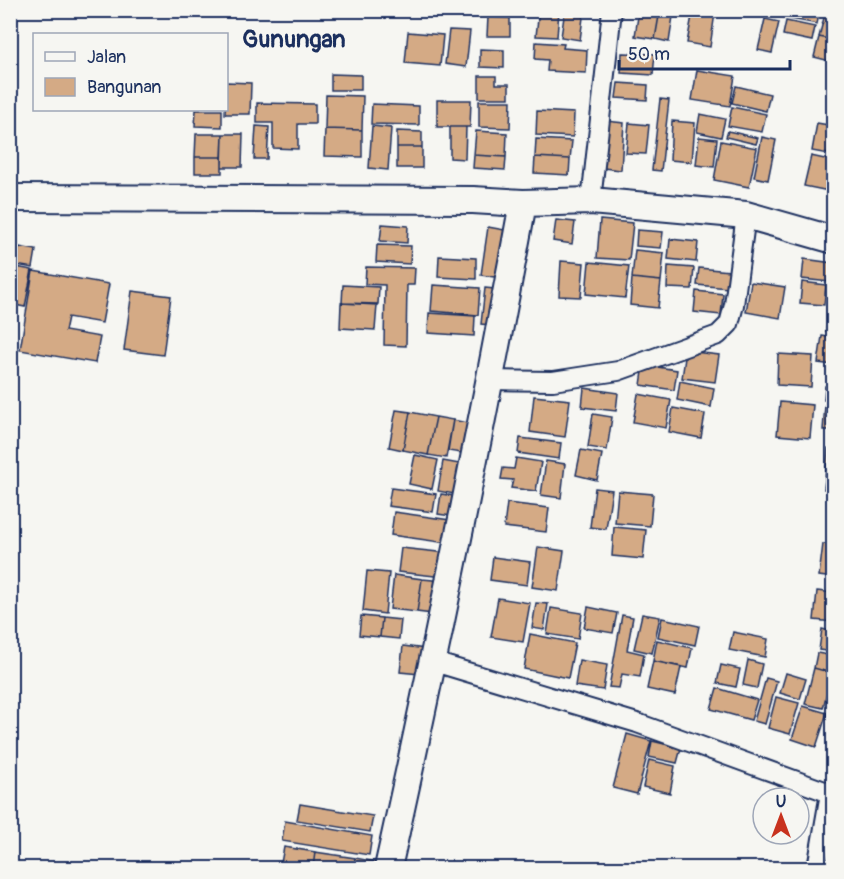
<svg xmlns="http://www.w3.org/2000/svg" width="844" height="879" viewBox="0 0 844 879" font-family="Pangolin,sans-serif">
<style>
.building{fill:#d4aa85;stroke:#1b2f5e;stroke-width:1.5}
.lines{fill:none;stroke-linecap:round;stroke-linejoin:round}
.street-casing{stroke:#1b2f5e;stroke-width:22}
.secondary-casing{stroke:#1b2f5e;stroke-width:30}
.street{stroke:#f6f6f2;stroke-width:18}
.secondary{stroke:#f6f6f2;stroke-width:26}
.labels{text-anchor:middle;stroke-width:4.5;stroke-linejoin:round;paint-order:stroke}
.quarter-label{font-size:24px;font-weight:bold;fill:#1b2f5e;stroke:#f6f6f2}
</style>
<rect width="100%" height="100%" fill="#f6f6f2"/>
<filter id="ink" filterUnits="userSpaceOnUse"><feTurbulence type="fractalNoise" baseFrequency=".0167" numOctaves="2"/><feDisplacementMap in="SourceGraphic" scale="12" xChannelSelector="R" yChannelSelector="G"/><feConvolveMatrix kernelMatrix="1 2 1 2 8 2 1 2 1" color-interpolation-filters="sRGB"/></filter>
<g filter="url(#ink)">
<path class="building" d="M539 10H559L557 37 536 36Z
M565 10H584L580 40 561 37Z
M639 10H660L655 39 635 36Z
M660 10H674L669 42 655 39Z
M693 10 715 13 710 47 687 43Z
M782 10H820L817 24 780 17Z
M825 14 834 16V40L819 37Z
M488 17 510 18V36H487Z
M765 19 779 22 772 53 758 50Z
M786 21 815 27 812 41 783 35Z
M449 30 470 31 466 67 445 64Z
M408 32 443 35 440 66 405 63Z
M819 37 834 40V62L814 57Z
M536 42 564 44 563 48 587 50 586 73 547 71 548 60 535 59Z
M480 49 504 50V68L480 67Z
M622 53 655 54 653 75 621 73Z
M697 70 735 76 730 106 692 100Z
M331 74 361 75V90H331Z
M479 76H496V84H509V98H479Z
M226 82 251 83 250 114H225Z
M618 83 648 85 647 100 616 98Z
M736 86 770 94 766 111 732 103Z
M326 95 363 96 362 130 325 129Z
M660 99 669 100 661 171 652 170Z
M437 100H471L470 127H437Z
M479 101H511L510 128 479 127Z
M257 103 315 104V124H298V149L273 148V123H257Z
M372 104 419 106V125L371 124Z
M732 107 766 114 762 132 728 126Z
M196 110H222V127L195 126Z
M537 111 574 113 573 137 536 135Z
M700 114 725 119 721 137 697 132Z
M606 121 624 123 621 170 603 168Z
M672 121 695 123 692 162 670 160Z
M629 123 649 125 646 154 626 153Z
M817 123 834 126V155L812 151Z
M256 126 269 127 267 159H254Z
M372 126 391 128 388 170 369 168Z
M450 127H466L465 159 450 158Z
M325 129 362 130V157L324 156Z
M397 131 422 132V147H397Z
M476 131 507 133 506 157 474 155Z
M728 131 758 138 756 144 726 137Z
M196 134H223L222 157H195Z
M223 134H243L242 167H222Z
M699 137 717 139 714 167 696 165Z
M762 137 776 140 768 180 754 177Z
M536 139 572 141 570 159 535 157Z
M721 141 757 148 749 187 714 180Z
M397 147H422V168H397Z
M474 155 506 157 505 170 473 168Z
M811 156 834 161V192L804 186Z
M195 157H222V173H195Z
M535 157 570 159 569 175 534 173Z
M556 220 575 222 572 244 553 241Z
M600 220 633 223 629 260 597 258Z
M382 224 408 226 407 243 380 241Z
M488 227 516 232 508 279 481 275Z
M637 230 663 232 661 248 636 246Z
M670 239 698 242 696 262 668 259Z
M10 244H14L12 255H16L12 276H10Z
M377 245 411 246 410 264 376 262Z
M19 247 36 250 33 268 16 265Z
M635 250 664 253 661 281 632 278Z
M439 256 476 258V279L438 277Z
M804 259 833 263 830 282 802 279Z
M561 261 584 263 581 297 559 296Z
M589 262 629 266 625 298 586 294Z
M668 266 694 268 692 289 667 288Z
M16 267 32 270 25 307 10 304Z
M366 267 415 268 414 285H407L406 346 384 345 385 285 365 284Z
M699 268 729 271 728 288 697 285Z
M33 271 109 284 102 323 68 317 65 331 100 337 95 363 20 350Z
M632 278 661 281 658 308 630 305Z
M751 282 785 287 780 318 746 312Z
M802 282 826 285 824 305 800 303Z
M343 285 379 287 378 304 342 303Z
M433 285 480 288 478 315 431 311Z
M485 288 504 290 500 326 481 324Z
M132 291 171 296 163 355 124 350Z
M696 291 723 294 721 315 694 312Z
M831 295H834V332L826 331Z
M341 303 377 305 375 330 340 328Z
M429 313 475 316 474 336 428 333Z
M822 336 834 338V365L818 363Z
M686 351 719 355 715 382 682 378Z
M778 354 813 356 811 387 777 385Z
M644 365 677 370 674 390 641 385Z
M680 381 714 388 711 407 677 400Z
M825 386 834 387V401L824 400Z
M584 388 618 393 616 411 582 407Z
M638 394 671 400 666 428 633 422Z
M534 396 570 400 565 437 530 432Z
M780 402 813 405 810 438 777 435Z
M825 405 834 406V430H823Z
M673 408 705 414 701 438 669 432Z
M396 410 410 412 403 450 389 447Z
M410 412 436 417 428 455 403 450Z
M593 414 612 417 607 450 588 447Z
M436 417 453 420 446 458 428 455Z
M453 420 472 424 467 454 448 451Z
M520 438 561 443 559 459 518 453Z
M828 448 834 449V490L824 489Z
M581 450 602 454 597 480 576 475Z
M415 455 438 460 432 489 409 484Z
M516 458 541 462 536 491 511 488 513 480 501 479 503 468 514 469Z
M443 461 465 465 460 495 438 491Z
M546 461 565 464 561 498 541 495Z
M391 488 436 494 433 512 388 506Z
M595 488 612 490 606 529 590 527Z
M618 491 653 494 650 526 615 523Z
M441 494 454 496 451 516 438 514Z
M507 503 549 508 546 532 504 527Z
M394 512 457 521 454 544 391 535Z
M614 527 646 530 643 559 612 556Z
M823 544 834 545V578L819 576Z
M538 547 564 551 558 591 532 587Z
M401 548 447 553 444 577 398 572Z
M493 557 530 562 527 585 490 580Z
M367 571 389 573 385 614 363 611Z
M394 575 422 579 417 612 390 609Z
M422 579 444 581 440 615 417 612Z
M817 591 834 593V622L814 620Z
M498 598 530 603 523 642 491 637Z
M536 603 548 604 544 630 532 628Z
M588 607 617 613 613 633 584 628Z
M551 608 582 613 578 639 547 634Z
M642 614 660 617 652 653 634 649Z
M622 615 633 617 627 650 644 654 640 677 622 674 619 688 609 687Z
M361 616 382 618 380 637 359 635Z
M382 618 401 620 399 639 380 637Z
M662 618 699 626 695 645 658 637Z
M822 629 834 632V652L819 650Z
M733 632 768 639 765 657 729 650Z
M530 634 575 643 568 678 524 669Z
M657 640 692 648 688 668 653 661Z
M403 646 433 650 430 675 400 672Z
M817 653 834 656 832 673 814 668Z
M579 660 607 665 603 690 575 686Z
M748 660 762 664 757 688 743 685Z
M653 661 681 667 675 695 647 689Z
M721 665 740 669 736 687 717 683Z
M814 668 832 673 823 708 805 704Z
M786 673 806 679 800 699 780 693Z
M766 678 777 681 765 724 754 721Z
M717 688 757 700 751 720 711 709Z
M776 697 799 703 790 734 768 728Z
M803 706 827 713 816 747 792 739Z
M627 734 651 741 637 794 613 788Z
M652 741 681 748 677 763 649 757Z
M649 760 675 766 670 793 643 787Z
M300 804 373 816 370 832 297 820Z
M285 821 372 836 369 855 282 841Z
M284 847 315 852 313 868H280Z
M315 852 355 858 354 868H313Z
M355 858 382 863 381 868H354Z"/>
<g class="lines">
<defs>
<path id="street" d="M591 201 612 10
M491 380 553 381 618 371 718 335 729 324 734 305 746 215
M434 662 637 723 830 793
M817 868 830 793H834"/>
<path id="secondary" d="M10 198 473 200 523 203 591 201 746 215 834 240
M388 868C437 647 482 426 523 203"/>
</defs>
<use href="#street" class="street-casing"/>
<use href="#secondary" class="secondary-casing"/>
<use href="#street" class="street"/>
<use href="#secondary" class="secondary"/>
</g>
</g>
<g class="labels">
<g class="quarter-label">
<text x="294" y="47">Gunungan</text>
</g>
</g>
<rect width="844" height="879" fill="none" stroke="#f6f6f2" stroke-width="36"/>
<rect x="18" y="18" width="808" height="843" fill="none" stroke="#1b2f5e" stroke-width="2" filter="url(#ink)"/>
<rect x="33" y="33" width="195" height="78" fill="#f6f6f2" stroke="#9ea6b7" stroke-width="1.5"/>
<rect x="45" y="52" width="30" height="9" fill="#f6f6f2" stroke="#9ea6b7" stroke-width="1.5"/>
<text x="87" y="63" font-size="18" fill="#1b2f5e">Jalan</text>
<rect x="45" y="78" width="30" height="18" fill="#d4aa85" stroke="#9ea6b7" stroke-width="1.5"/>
<text x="87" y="93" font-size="18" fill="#1b2f5e">Bangunan</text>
<g transform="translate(781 816)"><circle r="28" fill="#f6f6f2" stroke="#9ea6b7" stroke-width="1.5"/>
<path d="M0-4.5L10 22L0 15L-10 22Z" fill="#c8321e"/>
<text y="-9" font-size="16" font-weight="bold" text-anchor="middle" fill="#1b2f5e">U</text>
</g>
<path d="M619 60v9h171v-9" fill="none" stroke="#1b2f5e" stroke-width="3"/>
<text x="628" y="60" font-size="18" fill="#1b2f5e" stroke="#f6f6f2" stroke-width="4.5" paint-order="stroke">50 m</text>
</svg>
